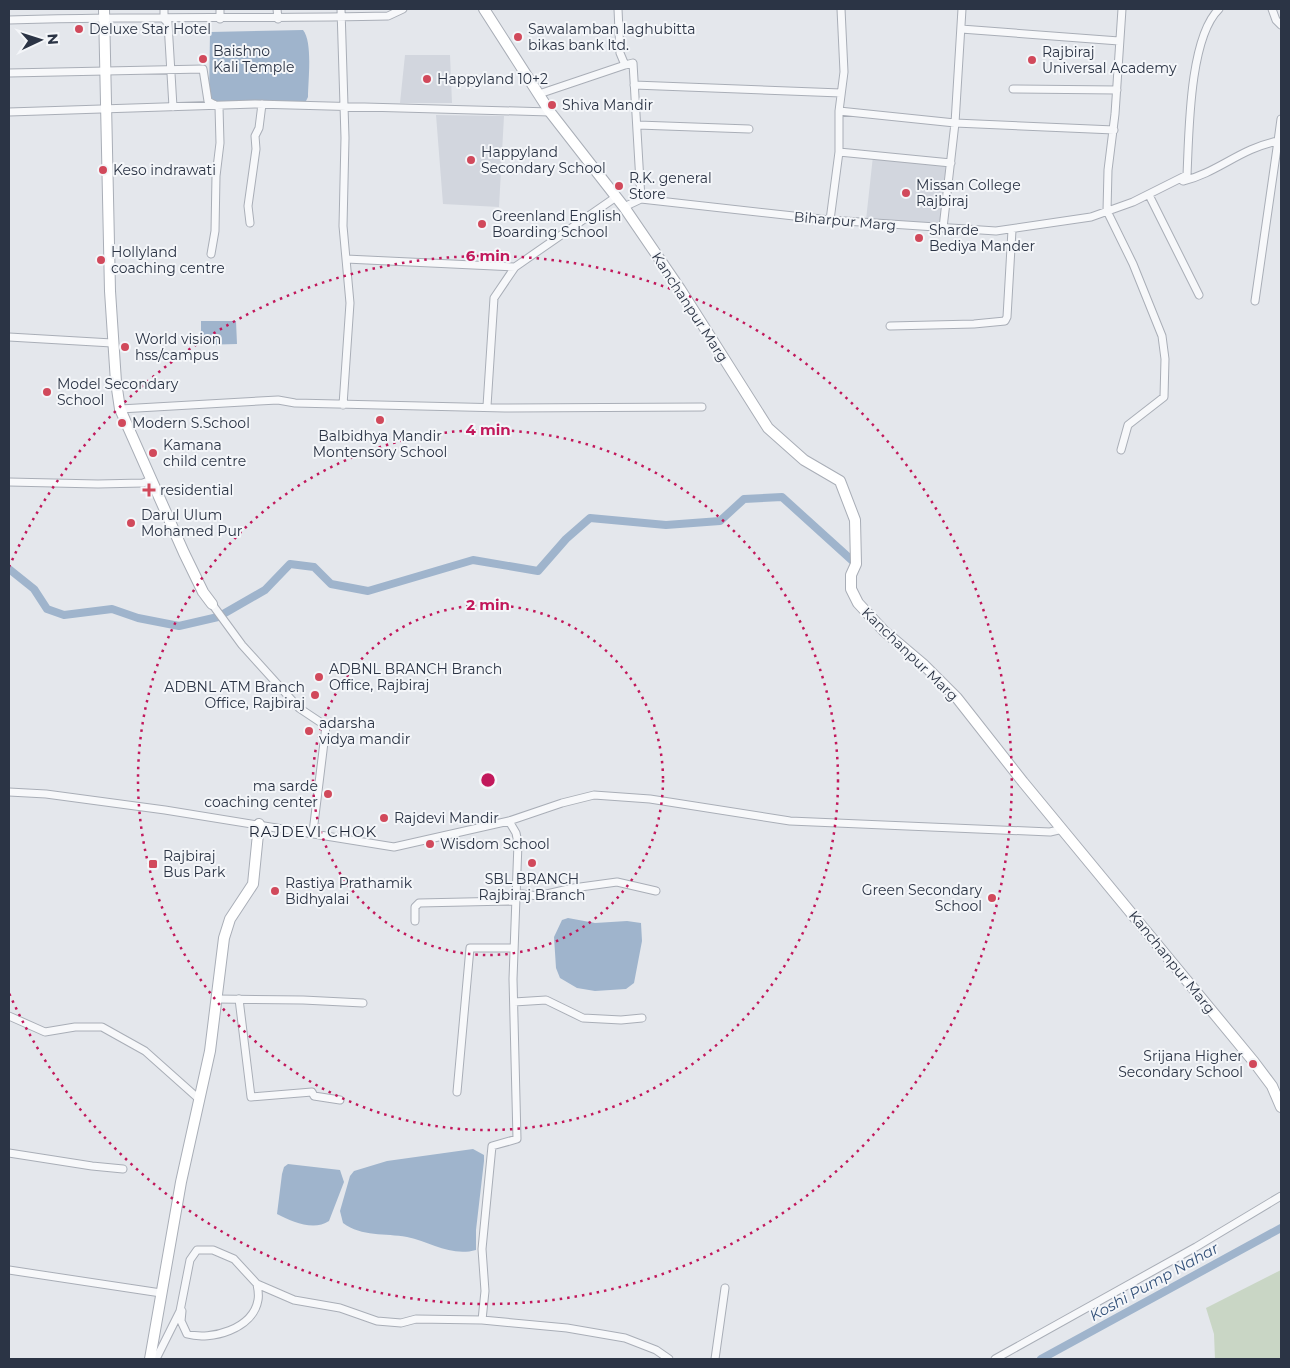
<svg xmlns="http://www.w3.org/2000/svg" width="1290" height="1368" viewBox="0 0 1290 1368" font-family="Montserrat,sans-serif">
<style>
.built{fill:#d2d6de}
.green{fill:#c9d6c5}
.water{fill:#9fb4cc}
.lines{fill:none;stroke-linecap:round;stroke-linejoin:round}
.canal{stroke:#9fb4cc;stroke-width:8}
.street-casing{stroke:#a9aeb7;stroke-width:9}
.secondary-casing{stroke:#a9aeb7;stroke-width:12}
.street{stroke:#f7f8fa;stroke-width:7}
.secondary{stroke:#fff;stroke-width:10}
.ring{fill:none;stroke:#c2185b;stroke-width:2.5;stroke-dasharray:2.5 5}
.poi-dot{fill:#d1495b;stroke:#f4f6f9;stroke-width:2}
.labels{text-anchor:middle;stroke-width:4;stroke-linejoin:round;paint-order:stroke}
.poi-label{font-size:14px;fill:#2b3445;stroke:#f4f6f9;text-anchor:start}
.street-label{font-size:14px;fill:#2b3445;stroke:#f4f6f9}
.neighbourhood-label{font-size:15px;letter-spacing:1px;fill:#1d2536;stroke:#f4f6f9}
.water-label{font-size:15px;font-style:italic;fill:#34527a;stroke:#f4f6f9}
.centre{fill:#c2185b;stroke:#f4f6f9;stroke-width:2.5}
.ring-label{font-size:15px;text-anchor:middle;font-weight:bold;fill:#c2185b;stroke:#f4f6f9;stroke-width:4;stroke-linejoin:round;paint-order:stroke}
</style>
<rect width="100%" height="100%" fill="#e4e7ec"/>
<path class="built" d="M405 55H450L452 103H400Z
M436 115 504 116 499 207 443 204Z
M873 156 946 165 939 226 866 220Z"/>
<path class="green" d="M1281 1270V1359H1215L1214 1334 1206 1308Z"/>
<path class="water" d="M303 30C313 42 308 81 308 97L306 101H212L209 98 210 32Z
M201 321H236L237 344 201 345Z
M568 918 595 923 627 921 641 923 642 941 634 983 626 989 595 991 577 988 560 978 556 968 554 937 562 920Z
M473 1149 484 1155V1161L476 1230V1250C451 1257 431 1242 407 1237 385 1233 362 1237 343 1223L340 1211 350 1176 354 1171 387 1161Z
M288 1164 340 1170 344 1182 329 1221C314 1231 292 1222 277 1214L282 1174 284 1167Z"/>
<g class="lines">
<path class="canal" d="M9 569 34 589 47 609 64 615 112 609 138 618 179 626 218 617 265 590 290 564 314 567 331 584 368 591 473 560 538 571 566 539 590 518 666 525 720 521 744 499 782 497 856 564
M1041 1359 1281 1228"/>
<defs>
<path id="street" d="M164 9V19L168 23 173 107
M220 9V19
M277 9 278 19
M341 9 345 138 343 226 350 303 343 405
M618 9 620 53 625 65 633 63 641 199
M1272 9 1276 20 1281 25
M9 20C135 16 262 19 388 16L403 9
M961 29 1119 41
M9 73 203 69 208 101 217 106
M634 85 841 93
M1013 89 1117 90
M539 94 625 65
M839 111 955 123 1114 130
M9 112 255 104 550 112
M638 125 749 129
M1281 140 1278 141 1281 119
M839 152 951 163
M1183 181C1217 173 1241 148 1278 141L1255 301
M1149 195 1199 295
M624 207 641 199 830 220 996 231 1091 217 1133 202 1187 175C1189 134 1189 38 1219 9
M830 220 839 152V111L844 72 841 9
M250 223 248 206 256 149 255 136 259 128 262 104
M943 228 955 123 962 9
M211 254 215 231 216 176 220 143 219 107
M346 259 515 267
M890 326 974 324 1005 321 1007 317 1012 230
M9 337 112 343
M487 406 494 298 515 267 616 197
M120 409 278 400 295 403 505 408 702 407
M1121 450 1128 425 1164 397 1165 359 1162 336 1133 264 1107 211 1108 170 1115 114 1122 9
M9 482 98 484 143 483 151 480
M212 604 242 645 299 708 326 726 313 832
M9 792 46 794 165 810 394 847 509 821 562 803 594 795 650 799 790 821 1050 832 1063 829
M515 893 538 896 573 888 617 882 656 891
M415 921V907L419 903 515 901
M216 999 303 1000 363 1003
M239 999 251 1097 312 1092 314 1096 340 1100
M514 1002 546 1000 583 1018 621 1020 642 1018
M9 1016 45 1032 75 1027H102L145 1051 200 1100
M457 1092 470 948H513
M9 1153 92 1166 123 1169
M9 1270 161 1293
M182 1311 181 1321 187 1334C211 1341 253 1329 258 1300 259 1295 258 1289 257 1284
M482 1320 485 1291 482 1249 492 1146 517 1139 513 979 518 843 516 833 509 821
M156 1359 180 1311 190 1260 197 1250H213L234 1259 257 1284 294 1300 340 1308 377 1321 401 1323 416 1319 482 1320 567 1328 625 1338 656 1350 669 1359
M715 1359 725 1288
M995 1359 1196 1247 1281 1196"/>
<path id="secondary" d="M104 9 110 291 116 382 120 409 184 553 203 592 212 604
M484 9 550 112 624 207 680 289 768 428 804 460 840 481 855 520 856 564 851 575V589L858 603 884 631 923 664 957 698 1023 782 1254 1062 1272 1086 1281 1107
M150 1359 181 1182 210 1051 224 938 230 919 253 884 259 824"/>
</defs>
<use href="#street" class="street-casing"/>
<use href="#secondary" class="secondary-casing"/>
<use href="#street" class="street"/>
<use href="#secondary" class="secondary"/>
</g>
<g class="ring">
<circle cx="488" cy="780" r="175"/>
<circle cx="488" cy="780" r="350"/>
<path d="M9 567A524 524 0 1 1 9 993"/>
</g>
<g class="poi-dot">
<circle cx="79" cy="29" r="5"/>
<circle cx="518" cy="37" r="5"/>
<circle cx="203" cy="59" r="5"/>
<circle cx="1032" cy="60" r="5"/>
<circle cx="427" cy="79" r="5"/>
<circle cx="552" cy="105" r="5"/>
<circle cx="471" cy="160" r="5"/>
<circle cx="103" cy="170" r="5"/>
<circle cx="619" cy="186" r="5"/>
<circle cx="906" cy="193" r="5"/>
<circle cx="482" cy="224" r="5"/>
<circle cx="919" cy="238" r="5"/>
<circle cx="101" cy="260" r="5"/>
<circle cx="125" cy="347" r="5"/>
<circle cx="47" cy="392" r="5"/>
<circle cx="380" cy="420" r="5"/>
<circle cx="122" cy="423" r="5"/>
<circle cx="153" cy="453" r="5"/>
<path d="M146.5 482.5h5v5h5v5h-5v5h-5v-5h-5v-5h5z"/>
<circle cx="131" cy="523" r="5"/>
<circle cx="319" cy="677" r="5"/>
<circle cx="315" cy="695" r="5"/>
<circle cx="309" cy="731" r="5"/>
<circle cx="328" cy="794" r="5"/>
<circle cx="384" cy="818" r="5"/>
<circle cx="430" cy="844" r="5"/>
<circle cx="532" cy="863" r="5"/>
<rect x="148" y="859" width="10" height="10" rx="2.5"/>
<circle cx="275" cy="891" r="5"/>
<circle cx="992" cy="898" r="5"/>
<circle cx="1253" cy="1064" r="5"/>
</g>
<g class="labels">
<g class="poi-label">
<text x="89" y="34">Deluxe Star Hotel</text>
<text x="528" y="34">Sawalamban laghubitta<tspan x="528" dy="16">bikas bank ltd.</tspan></text>
<text x="213" y="56">Baishno<tspan x="213" dy="16">Kali Temple</tspan></text>
<text x="1042" y="57">Rajbiraj<tspan x="1042" dy="16">Universal Academy</tspan></text>
<text x="437" y="84">Happyland 10+2</text>
<text x="562" y="110">Shiva Mandir</text>
<text x="481" y="157">Happyland<tspan x="481" dy="16">Secondary School</tspan></text>
<text x="113" y="175">Keso indrawati</text>
<text x="629" y="183">R.K. general<tspan x="629" dy="16">Store</tspan></text>
<text x="916" y="190">Missan College<tspan x="916" dy="16">Rajbiraj</tspan></text>
<text x="492" y="221">Greenland English<tspan x="492" dy="16">Boarding School</tspan></text>
<text x="929" y="235">Sharde<tspan x="929" dy="16">Bediya Mander</tspan></text>
<text x="111" y="257">Hollyland<tspan x="111" dy="16">coaching centre</tspan></text>
<text x="135" y="344">World vision<tspan x="135" dy="16">hss/campus</tspan></text>
<text x="57" y="389">Model Secondary<tspan x="57" dy="16">School</tspan></text>
<text x="132" y="428">Modern S.School</text>
<text x="380" y="441" text-anchor="middle">Balbidhya Mandir<tspan x="380" dy="16">Montensory School</tspan></text>
<text x="163" y="450">Kamana<tspan x="163" dy="16">child centre</tspan></text>
<text x="160" y="495">residential</text>
<text x="141" y="520">Darul Ulum<tspan x="141" dy="16">Mohamed Pur</tspan></text>
<text x="329" y="674">ADBNL BRANCH Branch<tspan x="329" dy="16">Office, Rajbiraj</tspan></text>
<text x="305" y="692" text-anchor="end">ADBNL ATM Branch<tspan x="305" dy="16">Office, Rajbiraj</tspan></text>
<text x="319" y="728">adarsha<tspan x="319" dy="16">vidya mandir</tspan></text>
<text x="318" y="791" text-anchor="end">ma sarde<tspan x="318" dy="16">coaching center</tspan></text>
<text x="394" y="823">Rajdevi Mandir</text>
<text x="440" y="849">Wisdom School</text>
<text x="163" y="861">Rajbiraj<tspan x="163" dy="16">Bus Park</tspan></text>
<text x="532" y="884" text-anchor="middle">SBL BRANCH<tspan x="532" dy="16">Rajbiraj Branch</tspan></text>
<text x="285" y="888">Rastiya Prathamik<tspan x="285" dy="16">Bidhyalai</tspan></text>
<text x="982" y="895" text-anchor="end">Green Secondary<tspan x="982" dy="16">School</tspan></text>
<text x="1243" y="1061" text-anchor="end">Srijana Higher<tspan x="1243" dy="16">Secondary School</tspan></text>
</g>
<g class="street-label">
<text transform="translate(845 221) rotate(5)" y="5">Biharpur Marg</text>
<text transform="translate(690 307) rotate(57)" y="5">Kanchanpur Marg</text>
<text transform="translate(910 654) rotate(44)" y="5">Kanchanpur Marg</text>
<text transform="translate(1172 962) rotate(51)" y="5">Kanchanpur Marg</text>
</g>
<g class="neighbourhood-label">
<text x="313" y="837">RAJDEVI CHOK</text>
</g>
<g class="water-label">
<text transform="translate(1154 1282) rotate(-29)" y="5">Koshi Pump Nahar</text>
</g>
</g>
<circle cx="488" cy="780" r="8" class="centre"/>
<g class="ring-label">
<text x="488" y="261">6 min</text>
<text x="488" y="435">4 min</text>
<text x="488" y="610">2 min</text>
</g>
<rect width="1290" height="1368" fill="none" stroke="#2b3445" stroke-width="20"/>
<g transform="translate(40 40) rotate(86)" stroke="#f4f6f9" stroke-width="4" paint-order="stroke">
<path d="M0-4L9 19L0 12L-9 19Z" fill="#2b3445"/>
<text y="-8" font-size="14" font-weight="bold" text-anchor="middle" fill="#2b3445">N</text>
</g>
</svg>
